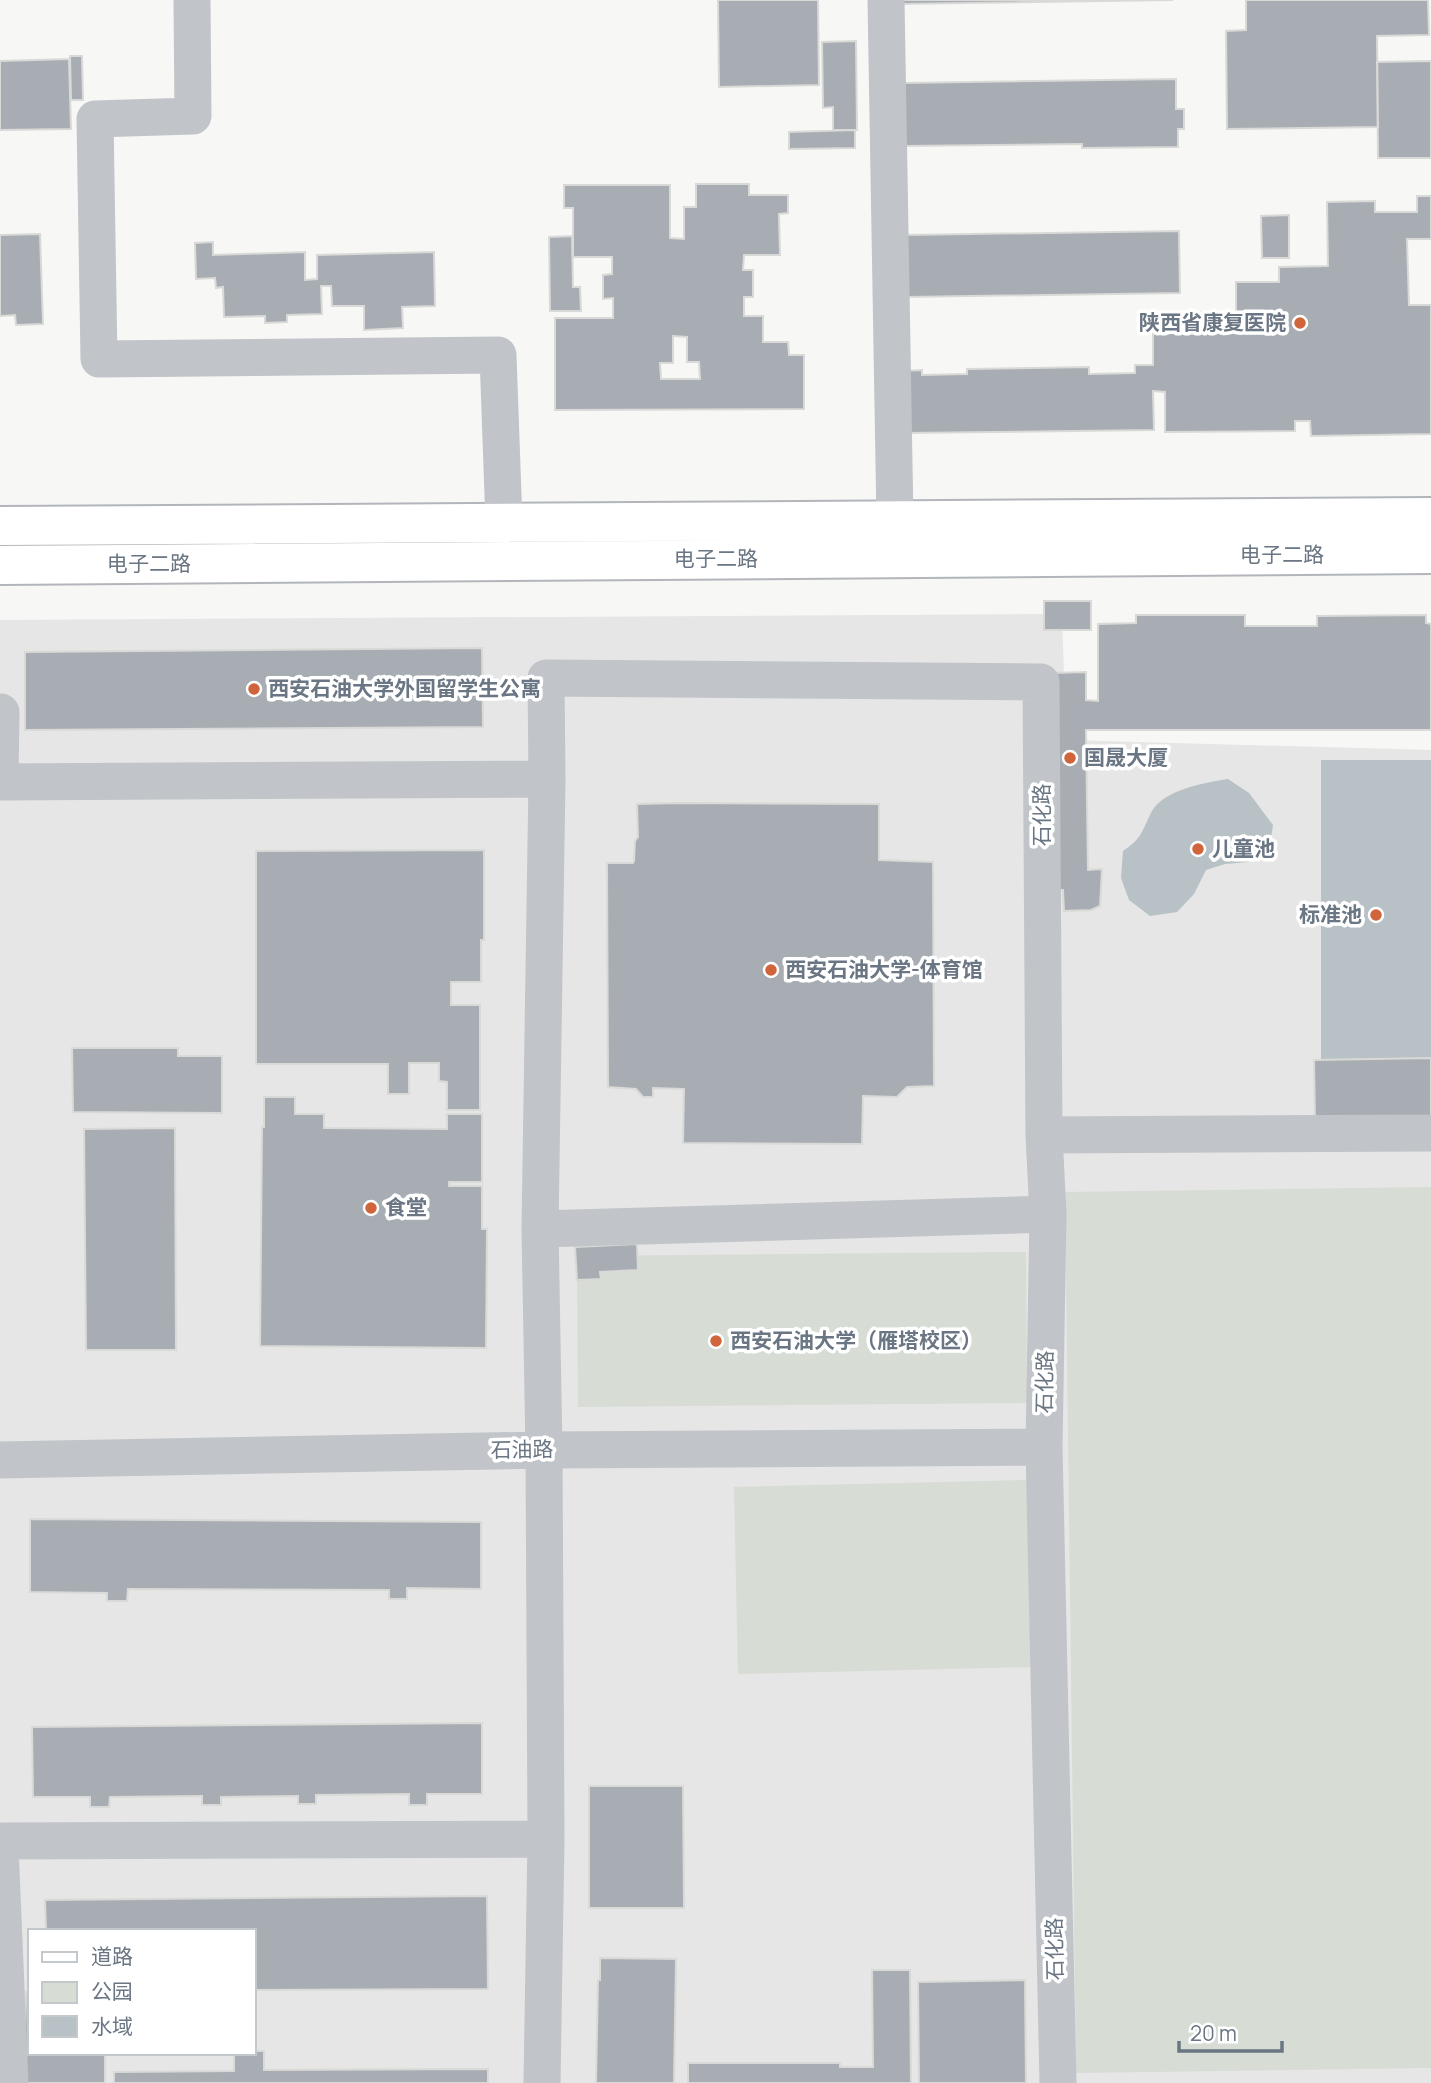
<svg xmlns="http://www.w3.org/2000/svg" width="1431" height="2083" viewBox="0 0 1431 2083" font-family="Manrope,'Noto Sans SC',sans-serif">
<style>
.built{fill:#e5e6e5;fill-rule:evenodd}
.green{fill:#d7dcd5}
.water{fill:#b8c1c6}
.building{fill:#a7adb3;stroke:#d9d9d7;stroke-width:2;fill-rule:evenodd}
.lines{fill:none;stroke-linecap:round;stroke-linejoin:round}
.secondary-casing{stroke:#b2b6bb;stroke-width:42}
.street{stroke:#c1c4c8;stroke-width:37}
.secondary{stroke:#fff;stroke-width:38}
.poi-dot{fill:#d0653c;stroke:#fff;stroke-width:2.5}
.labels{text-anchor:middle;stroke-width:7;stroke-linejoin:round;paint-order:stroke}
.poi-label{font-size:21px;font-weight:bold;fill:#6a7683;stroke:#fff;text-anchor:start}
.street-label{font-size:21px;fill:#6a7683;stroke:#fff}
</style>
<rect width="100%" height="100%" fill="#f7f7f5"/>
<path class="built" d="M1062 614 1066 740 1431 750V2083H0V620ZM30 1931H254V2053H30Z"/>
<path class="green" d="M1431 1187V2068L1076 2073 1065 1192Z
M1026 1252 1027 1403 578 1407 577 1256Z
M1029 1480 1033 1667 738 1674 734 1487Z"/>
<path class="water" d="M1321 760H1431V1070H1321Z
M1228 779 1249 793 1273 825 1269 851 1248 862 1225 864 1206 870 1194 894 1177 912 1150 916 1129 900 1121 878 1123 851C1143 838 1142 830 1152 811 1165 789 1205 783 1228 779Z"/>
<path class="building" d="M718 0H818L819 85 719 87Z
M900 0H1173L900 4Z
M1246 0H1428L1429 35 1377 36 1378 127 1227 129 1226 31 1246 30Z
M856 41 857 130H833V107L823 108 822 42Z
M70 56H82L83 100H71Z
M69 59 71 129 0 130V61Z
M1431 61V158H1378L1377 62Z
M1176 79V109H1184V129H1178V147L1082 148V144L904 146 903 83Z
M855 130V148L789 149V132Z
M696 184H749V195H788V213L779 214 780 255H744L743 270H753V297H744V316H763V342H788L789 355H804V409L555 410V318H613V298L603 299V275L612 274V257H573V208H564V185H670V238L684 239V207H696ZM673 336 687 337V362H699L700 379H661L660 363H673Z
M1417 196H1431V239H1407L1409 305H1431V434L1311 436 1310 421H1295V431L1165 432V392L1153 391 1154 430 903 433 902 371 922 370V375L967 374V369L1089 367V374L1135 373V365H1153V334H1168V313L1236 312V282H1279V267L1328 266 1327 202 1375 201V212H1417Z
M1289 215V258H1262L1261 216Z
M1179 231 1180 293 906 297 905 235Z
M40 234 43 324 16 325 15 315 0 316V235Z
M572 236 573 287H580L581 311H550L549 237Z
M213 242V255L305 252V280L317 279V255L434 252 435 306 402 307 403 328 364 330V306H332L331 286H321L322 314 287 315V322L265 323V316L224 317 223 287 216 288 215 278 196 279 195 243Z
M1044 601H1091V630H1044Z
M1136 615H1245V626H1317V616L1426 615V623L1431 624V730H1086L1088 870 1102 869 1100 906 1091 910 1064 911 1063 890H1055L1052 673 1086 672V700L1098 701V624L1136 623Z
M482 648 483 727 25 730V652Z
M680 803 879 804V860L933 862 934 1086 907 1087 897 1097 863 1096 862 1144 683 1143 684 1089 653 1088V1097H643L636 1089 608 1087 607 863H633L634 861 635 841 638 837 637 804Z
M484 850V940H481V982H451V1005H480V1110H447V1082L439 1081V1063H409V1094H388V1064H256V851Z
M72 1048H178V1056H222V1113L73 1112Z
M1431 1058V1118L1315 1119 1314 1060Z
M264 1097H295V1114H324V1128L447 1129V1114H482V1182H449V1186H482V1229H487L486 1348 260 1346 262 1127H264Z
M175 1128 176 1350H86L84 1129Z
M637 1244 638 1270 600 1272 601 1279 577 1280 575 1247Z
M30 1519 481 1522V1589L407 1588V1599H389V1590L128 1589 127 1601H107V1593L30 1592Z
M482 1723V1794H427V1805H409V1794L316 1795V1804H298V1796L221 1797V1805H202V1796L110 1797 109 1807H90V1797H33L32 1727Z
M589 1786H683L684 1908H589Z
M487 1896 488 1989 254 1990V1931H46L45 1900Z
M600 1958 676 1959 674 2083H596L598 1980H600Z
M872 1970H910L911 2083H688V2063H840V2067H873Z
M1025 1980 1026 2083H919L918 1982Z
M26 1992H30V2053H105V2083H24Z
M254 2051H264V2070L488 2069V2083H114V2072L234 2071V2053H254Z"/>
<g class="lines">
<defs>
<path id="secondary" d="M0 526 1431 517
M0 565 1431 554"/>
</defs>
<use href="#secondary" class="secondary-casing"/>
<path class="street" d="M192 0 193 116 95 119 99 359 498 355 504 523
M886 0 895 521
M0 712H1L0 776
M0 782 547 779
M1044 1135 1431 1133
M540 1229 1048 1214
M0 1460 544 1450 1044 1447
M0 1841 546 1839
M0 1846 10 2083
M542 2083 546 1839 544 1450 540 1229 547 779 546 678 1041 682 1044 1135 1048 1214 1044 1447 1058 2083"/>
<use href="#secondary" class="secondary"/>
</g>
<g class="poi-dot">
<circle cx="1300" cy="323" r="7"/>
<circle cx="254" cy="689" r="7"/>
<circle cx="1070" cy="758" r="7"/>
<circle cx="1198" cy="849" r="7"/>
<circle cx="1376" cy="915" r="7"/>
<circle cx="771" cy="970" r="7"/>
<circle cx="371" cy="1208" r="7"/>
<circle cx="716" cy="1341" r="7"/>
</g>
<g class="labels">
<g class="poi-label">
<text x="1286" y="330" text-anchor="end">陕西省康复医院</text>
<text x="268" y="696">西安石油大学外国留学生公寓</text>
<text x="1084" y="765">国晟大厦</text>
<text x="1212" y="856">儿童池</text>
<text x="1362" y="922" text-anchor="end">标准池</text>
<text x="785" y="977">西安石油大学-体育馆</text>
<text x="385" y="1215">食堂</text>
<text x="730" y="1348">西安石油大学（雁塔校区）</text>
</g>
<g class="street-label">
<text x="1282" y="562">电子二路</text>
<text x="716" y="566">电子二路</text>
<text x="149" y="571">电子二路</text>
<text transform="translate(1042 815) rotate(-90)" y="7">石化路</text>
<text transform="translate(1045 1382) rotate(-89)" y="7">石化路</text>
<text transform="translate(522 1450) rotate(-1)" y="7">石油路</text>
<text transform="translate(1055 1949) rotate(-91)" y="7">石化路</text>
</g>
</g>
<rect x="28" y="1929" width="228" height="126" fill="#ffffff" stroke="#c3c8cd" stroke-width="2"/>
<rect x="42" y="1952" width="35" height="10" fill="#ffffff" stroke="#c3c8cd" stroke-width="2"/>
<text x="91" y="1964" font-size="21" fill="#6a7683">道路</text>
<rect x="42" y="1982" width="35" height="21" fill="#d7dcd5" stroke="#c3c8cd" stroke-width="2"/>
<text x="91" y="1999" font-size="21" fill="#6a7683">公园</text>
<rect x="42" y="2016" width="35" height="21" fill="#b8c1c6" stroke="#c3c8cd" stroke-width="2"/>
<text x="91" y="2034" font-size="21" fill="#6a7683">水域</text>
<path d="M1179 2041v10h103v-10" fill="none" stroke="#6a7683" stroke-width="3.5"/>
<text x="1190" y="2041" font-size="21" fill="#6a7683" stroke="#ffffff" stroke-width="5" paint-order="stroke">20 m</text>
</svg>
